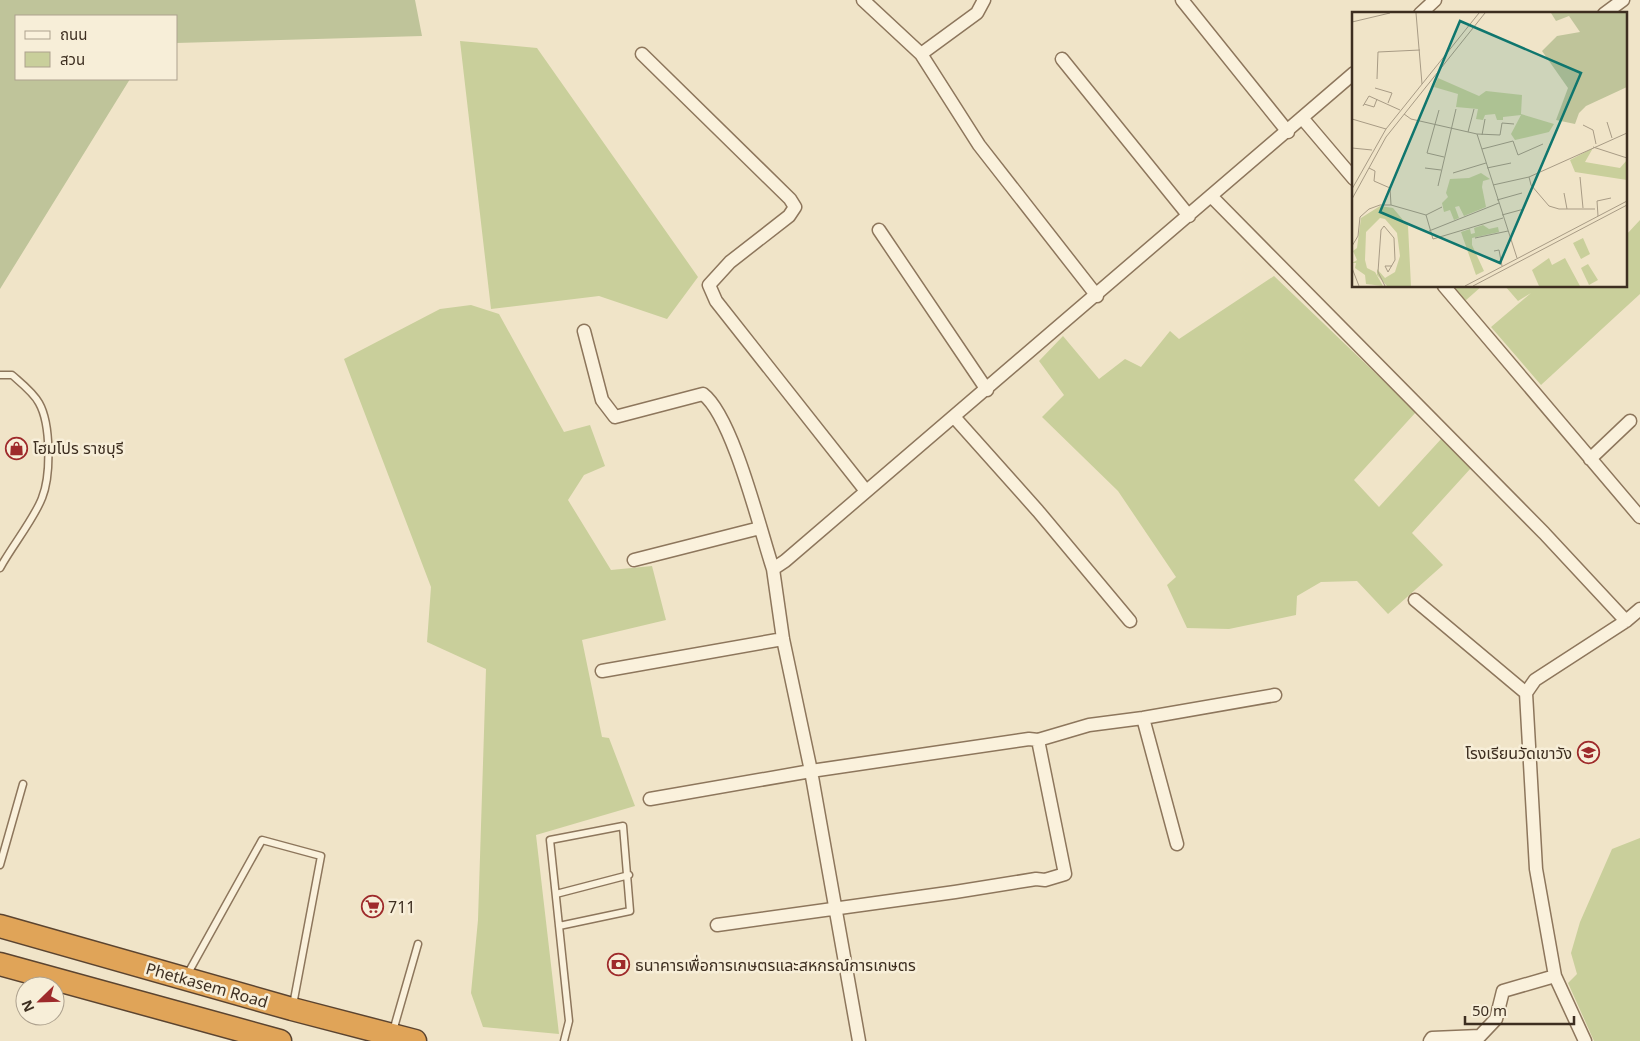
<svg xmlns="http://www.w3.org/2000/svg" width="1640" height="1041" viewBox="0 0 1640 1041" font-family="Georgia,'Noto Sans Thai',serif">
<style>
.green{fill:#c9cf9b}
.cemetery{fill:#bfc49a}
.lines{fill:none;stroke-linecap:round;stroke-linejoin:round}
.lane-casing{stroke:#8d765c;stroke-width:9}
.street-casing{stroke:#8d765c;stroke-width:15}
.highway-casing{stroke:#5b4430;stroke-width:25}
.lane{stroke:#faf1dc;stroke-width:6}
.street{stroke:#faf1dc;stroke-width:12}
.highway{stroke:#e0a458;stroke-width:22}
.labels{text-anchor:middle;stroke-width:5;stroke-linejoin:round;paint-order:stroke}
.poi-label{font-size:16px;fill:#3d2e20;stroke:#f7eed8;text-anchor:start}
.street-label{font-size:16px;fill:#3d2e20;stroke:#f7eed8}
.inset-road{fill:none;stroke:#a89b85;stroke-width:1}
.view{fill:#0f766e;fill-opacity:0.15;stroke:#0f766e;stroke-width:2.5}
.inset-edge{fill:none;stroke:#3d2e20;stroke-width:2.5}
</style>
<rect width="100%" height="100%" fill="#f0e4c8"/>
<path class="green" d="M460 41 537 48 698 277 667 319 599 296 491 309Z
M1640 220V294L1541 385 1491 327 1531 293 1518 301 1505 286H1626V235Z
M1274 276 1416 412 1354 480 1379 507 1442 438 1471 468 1412 533 1443 565 1388 614 1357 581 1321 582 1297 596 1296 615 1229 629 1187 628 1167 585 1176 577 1118 491 1042 417 1064 395 1039 361 1063 336 1099 379 1125 359 1141 367 1170 331 1179 339Z
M1453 286H1482L1465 301Z
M471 305 499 314 564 432 590 425 605 466 584 475 568 500 611 570 652 566 666 620 582 640 602 737 609 738 635 806 536 835 559 1034 483 1027 471 993 478 920 486 669 427 642 431 587 344 359 440 309Z
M1640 838V1041H1594L1568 983 1577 974 1571 953 1580 922 1612 849Z"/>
<path class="cemetery" d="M0 0H415L422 36 176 43V16H16V79H130L0 289Z"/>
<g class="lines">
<defs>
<path id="lane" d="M0 375H12C21 383 33 392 39 403 51 424 51 476 42 498 34 519 12 546 0 568
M0 865 23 784
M556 894 629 875
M559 926 630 911 623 826 550 840 569 1021 564 1041
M187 975 262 840 321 856 293 1005
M393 1031 418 944"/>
<path id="street" d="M863 0 921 54 979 145 1097 296
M1182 0 1288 132
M1420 14 1435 0
M1604 14 1623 0
M642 54 790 199 795 207 789 216 730 262 709 285 716 301 866 491
M921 54 977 13 984 0
M1062 59 1189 216
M1303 119 1354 179
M1212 197 1544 533 1626 621
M879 230 987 390
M1444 286 1640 517
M584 331 602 400 615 417 703 394C733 417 760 530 773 569
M955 418 1038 511 1130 621
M1590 459 1630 421
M634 560 760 528
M1415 600 1526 693
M602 671 783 639
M1143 718 1177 844
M650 799 811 771 1029 739 1038 740 1089 725 1143 718 1275 695
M717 925 955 892 1036 879 1045 880 1065 874 1038 740
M859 1041 811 771 783 639 773 569 785 561 1354 73
M1430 1041 1432 1038 1480 1036 1496 1019 1503 991 1555 976
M1585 1041 1555 976 1536 869 1526 693 1535 680 1626 621 1640 609"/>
<path id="highway" d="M0 926 292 1009 415 1041
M0 964 280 1041"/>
</defs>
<use href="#lane" class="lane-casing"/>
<use href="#street" class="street-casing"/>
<use href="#highway" class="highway-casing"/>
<use href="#lane" class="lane"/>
<use href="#street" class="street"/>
<use href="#highway" class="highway"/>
</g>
<defs>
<symbol id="shop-ring" viewBox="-11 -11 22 22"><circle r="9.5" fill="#f7eed8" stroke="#9e2a2b" stroke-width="1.5"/><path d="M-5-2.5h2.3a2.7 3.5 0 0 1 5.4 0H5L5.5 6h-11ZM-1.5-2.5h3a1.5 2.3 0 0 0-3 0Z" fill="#9e2a2b"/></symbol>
<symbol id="school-ring" viewBox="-11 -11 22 22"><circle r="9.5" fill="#f7eed8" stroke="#9e2a2b" stroke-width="1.5"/><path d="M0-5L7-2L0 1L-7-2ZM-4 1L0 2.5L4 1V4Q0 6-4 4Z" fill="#9e2a2b"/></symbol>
<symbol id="supermarket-ring" viewBox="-11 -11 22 22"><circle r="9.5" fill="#f7eed8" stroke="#9e2a2b" stroke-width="1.5"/><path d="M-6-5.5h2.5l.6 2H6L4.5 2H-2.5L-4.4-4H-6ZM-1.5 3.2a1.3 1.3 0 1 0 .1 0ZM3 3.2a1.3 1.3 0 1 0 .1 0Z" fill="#9e2a2b"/></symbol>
<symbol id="bank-ring" viewBox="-11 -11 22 22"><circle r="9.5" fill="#f7eed8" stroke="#9e2a2b" stroke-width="1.5"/><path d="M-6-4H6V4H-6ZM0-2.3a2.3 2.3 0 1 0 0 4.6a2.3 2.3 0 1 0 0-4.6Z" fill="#9e2a2b"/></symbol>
</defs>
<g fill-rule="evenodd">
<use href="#shop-ring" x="4" y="436" width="25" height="25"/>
<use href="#school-ring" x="1576" y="740" width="25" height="25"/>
<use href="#supermarket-ring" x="360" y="894" width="25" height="25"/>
<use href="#bank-ring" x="606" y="952" width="25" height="25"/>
</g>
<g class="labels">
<g class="poi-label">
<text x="33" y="454">โฮมโปร ราชบุรี</text>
<text x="1572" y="759" text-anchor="end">โรงเรียนวัดเขาวัง</text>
<text x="388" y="913">711</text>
<text x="635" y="971">ธนาคารเพื่อการเกษตรและสหกรณ์การเกษตร</text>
</g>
<g class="street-label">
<text transform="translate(207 985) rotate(16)" y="6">Phetkasem Road</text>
</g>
</g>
<g transform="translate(1352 12)">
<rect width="275" height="275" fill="#f0e4c8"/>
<path d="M86 66 127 84 134 79 170 83 169 102 202 112 197 120 163 128 159 122 169 103 151 105V108H145L143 102 133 103 131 108 124 107 126 97 104 95 106 82 82 75ZM241 136 233 150 268 156 275 148V168L223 160 218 148ZM129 161 138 167 131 169 130 175 134 195 112 204 107 194 103 195 107 206 102 208 98 198 92 200 90 191 96 185 94 181 98 167 117 166ZM28 194 41 196 56 214 59 274H35L25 263V257L33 266 43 260 48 244 45 221 33 207 28 206 14 220 13 248 15 256 23 260 31 274 14 272 13 263 3 256 4 251H0L5 248 1 239 5 236 9 206ZM131 213 137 217 146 215 147 220 120 226V233L132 259 124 263 109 220 118 217 119 222 123 221 122 216ZM231 226 238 242 229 247 221 231ZM197 246 200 253 213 246 228 274H187L180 258ZM236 252 246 268 237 273 229 256Z" fill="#c9cf9b"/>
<path d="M199 1H275V75L234 94 227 101 223 112 204 108 216 76 190 39 205 24 228 20 217 4 204 9Z" fill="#bfc49a"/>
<path class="inset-road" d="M64 1 70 72M0 10 38 1M25 67 26 40 68 38M23 76 40 81 36 91M12 92 22 95 25 87M11 94 17 84 48 98M87 98 75 141 92 145M52 102 59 107 125 122 165 246M0 107 34 117M255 110 260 126M231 113 241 118 244 132M116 120 122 97M125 122 148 123 150 111 162 112M130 123 133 107M241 135 275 146M0 136 20 138M130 137 161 129 166 143 191 132M17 156 23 159 22 169 38 176 39 193M73 156 89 158M135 156 159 151M101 161 134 151M177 165 179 173 197 194 207 197H243M228 165 231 196M141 173 177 165 275 121M86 174 104 97M0 177 34 117 127 1M212 181 215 197M0 187 34 125 133 1M145 188 170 181M74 203 90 195M150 203 172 197M246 204 245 189 259 186M77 219 147 191M123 226 156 219M0 234 6 224 8 205 17 197 28 193H39L74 203 81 227 151 206M142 239 147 238 150 254M0 256 7 274M33 274 26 260 29 218 32 214 42 226 43 248 36 260 33 254H40M113 274 275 189M121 274 275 193"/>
<path class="view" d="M108 9 229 61 148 251 28 200Z"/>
<rect width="275" height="275" class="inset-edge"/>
</g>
<rect x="15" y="15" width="162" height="65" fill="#f7eed8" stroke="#ada18e"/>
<rect x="25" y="31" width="25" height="8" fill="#faf1dc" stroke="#ada18e"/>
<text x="60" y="40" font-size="15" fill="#3d2e20">ถนน</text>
<rect x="25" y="52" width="25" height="15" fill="#c9cf9b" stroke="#ada18e"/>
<text x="60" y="65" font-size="15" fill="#3d2e20">สวน</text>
<g transform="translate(40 1001) rotate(247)"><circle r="24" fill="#f7eed8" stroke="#ada18e"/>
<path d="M0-4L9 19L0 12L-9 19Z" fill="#9e2a2b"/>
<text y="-8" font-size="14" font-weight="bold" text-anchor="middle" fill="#3d2e20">N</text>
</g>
<path d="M1465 1016v8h109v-8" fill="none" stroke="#3d2e20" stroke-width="2.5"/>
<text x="1472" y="1016" font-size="15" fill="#3d2e20" stroke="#f7eed8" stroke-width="4" paint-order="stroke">50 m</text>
</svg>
